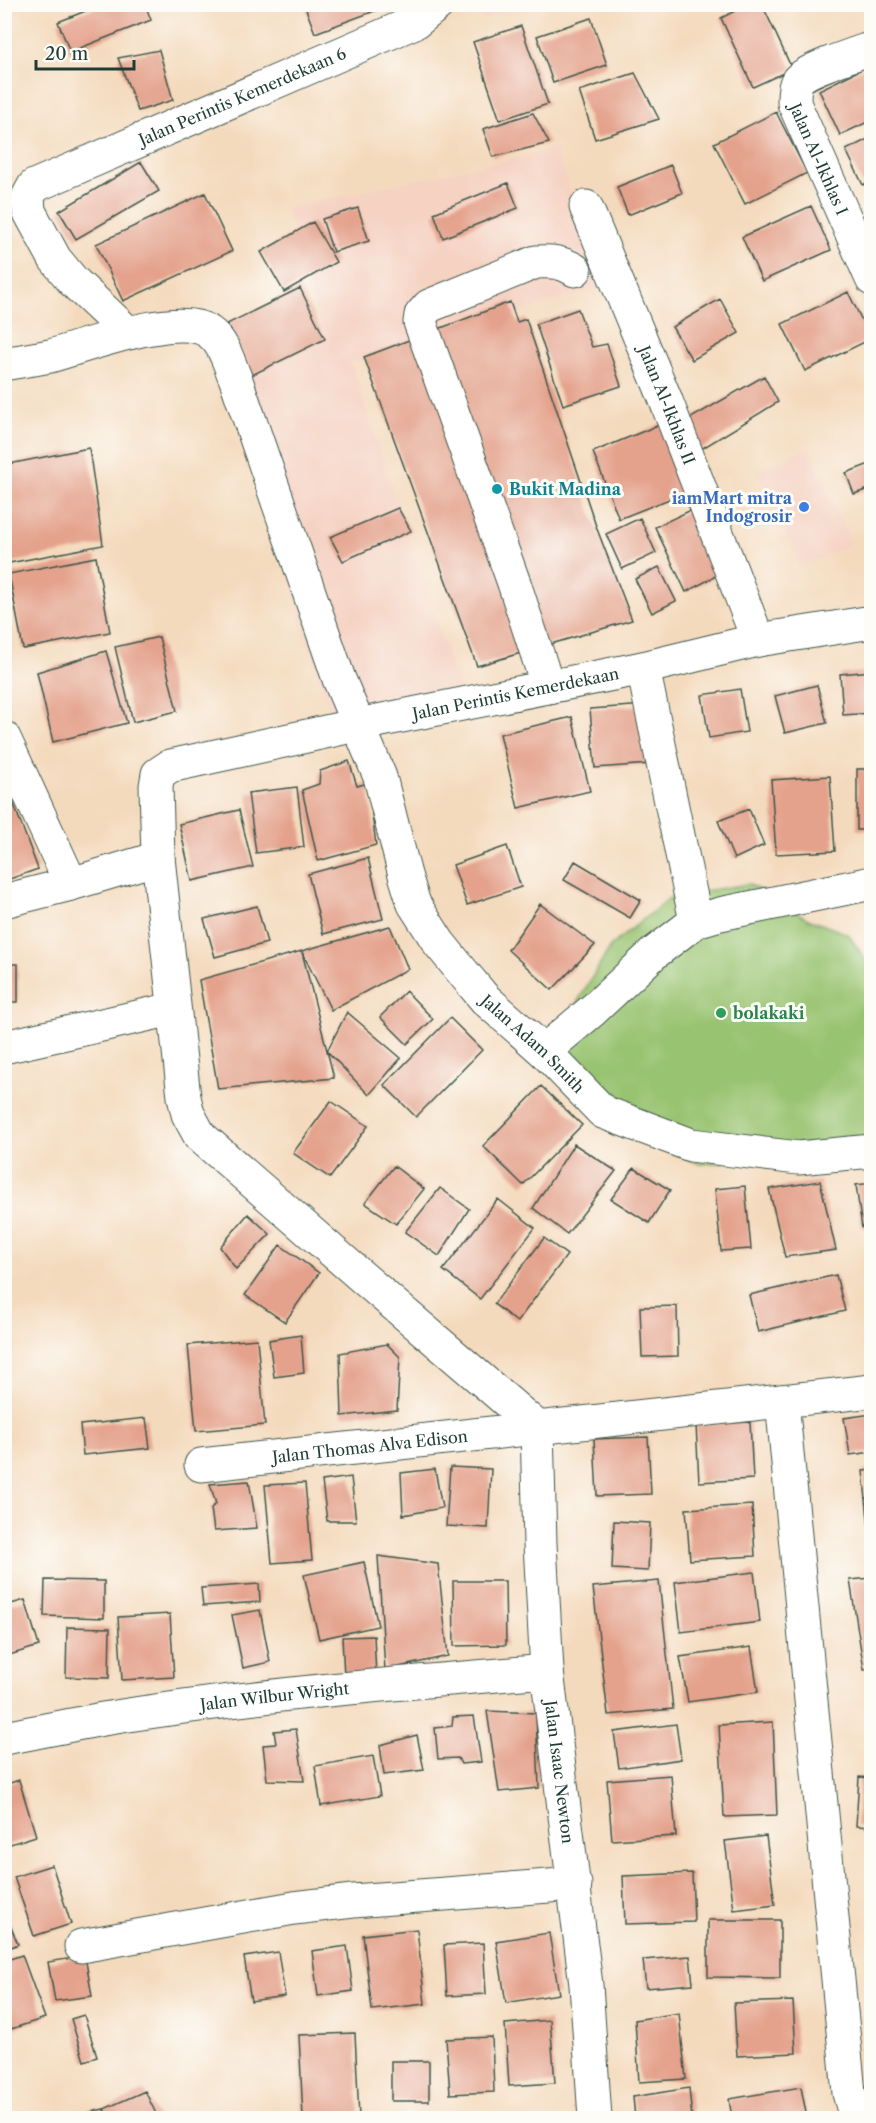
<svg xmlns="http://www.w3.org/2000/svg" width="876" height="2123" viewBox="0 0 876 2123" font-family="'Libre Caslon Text',serif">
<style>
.built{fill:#f5d2c2}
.green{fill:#98c370;stroke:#5c8052;stroke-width:1.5}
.building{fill:#e4a28c}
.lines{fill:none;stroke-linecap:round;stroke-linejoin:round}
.minor-casing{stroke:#3f5549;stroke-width:35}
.minor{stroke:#fff;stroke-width:33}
.culture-dot{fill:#0f9aa8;stroke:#fdfcf7;stroke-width:2}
.shop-dot{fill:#3f7fe0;stroke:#fdfcf7;stroke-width:2}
.leisure-dot{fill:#2e9e5b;stroke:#fdfcf7;stroke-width:2}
.labels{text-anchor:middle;stroke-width:6;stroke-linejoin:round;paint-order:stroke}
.street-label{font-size:16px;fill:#1f3d34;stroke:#fdfcf7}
.culture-label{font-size:16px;font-weight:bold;fill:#0d838f;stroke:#fdfcf7;text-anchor:start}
.shop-label{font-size:16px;font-weight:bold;fill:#366cbe;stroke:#fdfcf7;text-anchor:end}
.leisure-label{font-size:16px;font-weight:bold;fill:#27864d;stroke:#fdfcf7;text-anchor:start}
</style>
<rect width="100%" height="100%" fill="#fdfcf7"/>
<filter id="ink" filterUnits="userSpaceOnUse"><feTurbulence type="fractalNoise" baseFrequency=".0167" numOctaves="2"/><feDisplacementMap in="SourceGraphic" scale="12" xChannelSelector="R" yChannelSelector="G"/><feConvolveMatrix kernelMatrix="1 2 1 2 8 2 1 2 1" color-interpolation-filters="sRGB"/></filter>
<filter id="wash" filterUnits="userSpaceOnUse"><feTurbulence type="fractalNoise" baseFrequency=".008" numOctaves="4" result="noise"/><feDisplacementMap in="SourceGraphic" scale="24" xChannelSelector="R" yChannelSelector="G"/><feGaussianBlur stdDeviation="1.35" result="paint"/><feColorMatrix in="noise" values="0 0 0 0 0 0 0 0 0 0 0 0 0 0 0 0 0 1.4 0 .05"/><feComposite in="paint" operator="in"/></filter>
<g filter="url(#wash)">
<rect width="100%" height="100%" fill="#f4dabd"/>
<path class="built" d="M481 4H538V5L482 20Z
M555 149 606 286 351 363 459 689 329 712 223 359 323 337 286 208Z
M809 448 851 544 800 567 757 471Z"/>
<path class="green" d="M749 884 808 919 848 934 867 962H871V1151L700 1164 610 1126 540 1064 611 946 672 896Z"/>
<g id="blocks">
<path class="building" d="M103 4H145L151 20 70 52 58 22Z
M304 4H391V5L315 33Z
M749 4H762L792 69 753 87 721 18Z
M591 18 607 65 553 83 537 36Z
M521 26 548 104 500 120 473 42Z
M159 50 173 100 138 111 118 58Z
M872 64V120L840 135 819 90Z
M635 73 659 119 595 139 579 91Z
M776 112 807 173 745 204 714 143Z
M533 113 549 143 493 157 483 129Z
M872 137V180L863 185 846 150Z
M141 162 159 191 76 239 59 211Z
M671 165 682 193 628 215 617 187Z
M508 183 518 208 443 238 434 213Z
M205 193 232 251 123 301 96 244Z
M811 206 831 250 762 281 742 237Z
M358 208 369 241 333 252 322 219Z
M313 222 336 262 284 292 261 252Z
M300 288 325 339 252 375 227 324Z
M848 292 871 339 805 371 782 324Z
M720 299 739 333 692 360 672 327Z
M510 302 517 322 526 319 597 529 632 620 477 666 364 357Z
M578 309 592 347 607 344 621 386 563 405 536 324Z
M764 376 778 402 698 451 684 422Z
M661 424 687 492 619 519 593 452Z
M89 448 103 545 4 564V465Z
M872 463V488L854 494 846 473Z
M398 508 411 531 343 561 330 537Z
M691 510 716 576 686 592 655 527Z
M640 518 656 553 622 569 606 534Z
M96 557 110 632 23 649 9 574Z
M659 567 676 601 652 613 635 579Z
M159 637 177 711 133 722 115 647Z
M106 651 127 723 53 742 37 672Z
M872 671V713L843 715 840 674Z
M817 685 827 723 785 733 775 696Z
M740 689 747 732 709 738 702 695Z
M646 705 651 764 595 768 590 709Z
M572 717 590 791 518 808 500 734Z
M349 761 357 786 368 783 376 845 318 861 302 790 319 784 320 771Z
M857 769H872V830H857Z
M830 776 835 851 776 854 771 780Z
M4 778 38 869 4 881Z
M297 787 304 847 256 853 248 793Z
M749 809 764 845 734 859 718 821Z
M239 810 253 867 192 881 179 824Z
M507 846 521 887 467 905 453 865Z
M368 858 383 919 323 934 308 874Z
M575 861 641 900 630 918 564 880Z
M540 904 595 945 552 990 508 950Z
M257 906 267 943 215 957 204 919Z
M390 926 408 969 331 1010 302 952 334 1078 218 1089 199 980Z
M4 964H18V1002H4Z
M406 991 433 1019 407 1044 380 1017Z
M347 1012 401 1058 369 1095 327 1051Z
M450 1018 482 1050 416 1117 384 1085Z
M541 1086 582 1125 523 1185 483 1146Z
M331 1101 368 1126 330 1178 293 1153Z
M574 1144 616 1171 567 1234 533 1208Z
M394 1166 424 1189 396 1224 365 1203Z
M634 1168 670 1190 649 1223 611 1199Z
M820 1181 836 1250 785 1257 769 1189Z
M872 1183V1227L862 1228 856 1185Z
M745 1186 751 1249 721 1251 715 1189Z
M440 1188 469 1209 439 1256 405 1232Z
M498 1199 535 1228 480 1299 443 1270Z
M248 1214 270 1234 236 1269 220 1247Z
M544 1238 567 1255 517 1322 494 1304Z
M280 1245 319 1273 285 1322 245 1295Z
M836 1275 845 1311 758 1332 749 1295Z
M677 1306 678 1356 642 1357 640 1307Z
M301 1335 304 1373 274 1377 269 1340Z
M257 1339 265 1425 196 1431 188 1345Z
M387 1344 400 1357 397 1410 342 1416 340 1353Z
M872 1414V1452L850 1455 844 1418Z
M146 1418 150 1448 83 1455 80 1425Z
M750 1422 753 1479 699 1482 696 1425Z
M648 1437 651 1494 597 1496 594 1439Z
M450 1467 491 1469 488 1528 446 1526Z
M435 1469 442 1508 403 1515 401 1473Z
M872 1470V1538H870L863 1471Z
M351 1477 356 1521H327L322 1481Z
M249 1481 257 1528 214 1531 211 1508 216 1504 210 1484Z
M305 1483 312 1560 272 1563 265 1485Z
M752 1505 755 1556 690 1560 686 1509Z
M614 1521 650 1523 648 1571 612 1569Z
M378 1556 438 1564 448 1656 385 1670Z
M364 1562 378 1626 319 1639 304 1575Z
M754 1572 760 1622 681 1632 675 1582Z
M872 1578V1669L864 1670 850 1580Z
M45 1580 104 1581V1618L44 1616Z
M453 1581H505L506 1645 454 1646Z
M659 1581 673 1709 608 1715 593 1587Z
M259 1584 260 1602 203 1606 201 1588Z
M25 1600 39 1646 6 1656 4 1606Z
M260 1610 270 1662 243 1668 232 1615Z
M170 1614 174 1677 122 1680 118 1617Z
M67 1627 110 1628 109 1678 66 1677Z
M374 1636 376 1675 344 1676 342 1637Z
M751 1647 758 1692 688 1702 680 1657Z
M487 1711 536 1713 539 1788 499 1792Z
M474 1716 481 1762 461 1764 458 1758 438 1759 435 1728 452 1726 453 1717Z
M773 1722 777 1815 724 1817 719 1725Z
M676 1724 681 1759 619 1768 614 1732Z
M296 1729 304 1781 267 1780 263 1745 276 1744 274 1731Z
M417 1735 424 1770 384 1775 380 1745Z
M373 1756 380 1796 321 1806 315 1766Z
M671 1775 676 1836 612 1840 607 1780Z
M859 1777 872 1778V1827L856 1826Z
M19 1780 36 1836 4 1846V1785Z
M766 1836 775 1905 734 1910 725 1841Z
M52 1865 71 1924 34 1936 14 1877Z
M692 1873 694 1922 625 1924 623 1876Z
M5 1913 18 1944 5 1950Z
M708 1920H780V1978L708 1977Z
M417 1929 425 2004 372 2010 363 1935Z
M549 1933 559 1994 506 2003 496 1941Z
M483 1943 486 1994 447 1996 444 1945Z
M347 1946 353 1991 318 1996 312 1951Z
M278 1952 285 1996 251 2001 244 1957Z
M22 1955 45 2018 11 2029 4 2012V1961Z
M85 1956 92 1996 55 2001 48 1962Z
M690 1956 693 1984 646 1988 643 1960Z
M793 2001 796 2053 737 2056 734 2003Z
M679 2013 686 2079 639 2082 635 2020Z
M84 2015 97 2057 84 2061 71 2019Z
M550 2020 555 2083 509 2086 505 2024Z
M355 2033 359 2118H303L299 2035Z
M492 2037 494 2092 450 2094 446 2039Z
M391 2061H429V2101H391Z
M801 2087 807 2118H732L729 2099Z
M689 2088 692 2118H635L633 2097Z
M145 2091 158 2118H109L104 2109Z
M104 2109 106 2118H82L81 2114Z"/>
</g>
</g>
<g filter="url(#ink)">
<use href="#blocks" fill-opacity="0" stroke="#3f5549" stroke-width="1.5"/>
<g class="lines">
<defs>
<g id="minor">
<path id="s1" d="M872 48C858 53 805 70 798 80 794 86 794 96 794 103L872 279"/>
<path id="s2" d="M586 207 665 398 758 640"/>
<path id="s3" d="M128 333 73 281 55 259 29 211 28 197 34 186 417 21 438 4"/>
<path id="s4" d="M4 364C19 361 35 359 50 356 84 347 179 310 209 332 224 342 229 364 236 380L339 679 380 777 405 875 414 904 439 943 465 975 485 999 544 1051 603 1112 691 1145 798 1158 872 1151"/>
<path d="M643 668 696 921"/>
<path d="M548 687 514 583 420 322 421 315 429 306 536 262C552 261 562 262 575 270"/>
<path d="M4 738 71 884 158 858"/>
<path d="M4 901 71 884"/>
<path d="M4 1047 173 1009"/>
<path d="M544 1051 593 1010 653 954 696 921 720 914 872 883"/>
<path d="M782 1401 849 2093 856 2118"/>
<path id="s5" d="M537 1427 369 1283 200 1136 188 1114 184 1097 158 858 156 786 158 774 170 766 357 725 643 668 758 640 872 622"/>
<path id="s6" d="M537 1427 540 1544 547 1671 586 1985 595 2118"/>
<path id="s7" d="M201 1465 872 1391"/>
<path id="s8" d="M4 1738C37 1732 70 1725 103 1719 250 1695 399 1683 547 1671"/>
<path d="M81 1946 294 1908 353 1901 575 1884"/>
</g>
</defs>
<use href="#minor" class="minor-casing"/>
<use href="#minor" class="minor"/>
</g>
</g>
<circle class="culture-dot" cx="497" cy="489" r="6"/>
<circle class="shop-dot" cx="804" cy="507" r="6"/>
<circle class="leisure-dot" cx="721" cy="1013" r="6"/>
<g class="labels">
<g class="street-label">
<text dy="6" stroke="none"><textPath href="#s3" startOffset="412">Jalan Perintis Kemerdekaan 6</textPath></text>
<text dy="6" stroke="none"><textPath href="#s1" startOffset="166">Jalan Al-Ikhlas I</textPath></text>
<text dy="6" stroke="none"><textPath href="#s2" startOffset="214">Jalan Al-Ikhlas II</textPath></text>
<text dy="6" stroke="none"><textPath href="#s5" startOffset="1180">Jalan Perintis Kemerdekaan</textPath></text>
<text dy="6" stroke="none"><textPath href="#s4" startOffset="1005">Jalan Adam Smith</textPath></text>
<text dy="6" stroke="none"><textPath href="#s7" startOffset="170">Jalan Thomas Alva Edison</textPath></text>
<text dy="6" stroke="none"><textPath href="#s8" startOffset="274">Jalan Wilbur Wright</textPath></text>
<text dy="6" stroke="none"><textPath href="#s6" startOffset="346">Jalan Isaac Newton</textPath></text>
</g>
<g class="culture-label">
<text x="509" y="495">Bukit Madina</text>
</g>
<g class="shop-label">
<text x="792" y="504">iamMart mitra<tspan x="792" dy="18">Indogrosir</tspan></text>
</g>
<g class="leisure-label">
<text x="733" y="1019">bolakaki</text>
</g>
</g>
<rect width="876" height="2123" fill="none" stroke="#fdfcf7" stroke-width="24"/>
<path d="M36 60v9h98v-9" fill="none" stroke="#1f3d34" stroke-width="3"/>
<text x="45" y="60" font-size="18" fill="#1f3d34" stroke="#fdfcf7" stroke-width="4.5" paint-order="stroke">20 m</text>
</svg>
